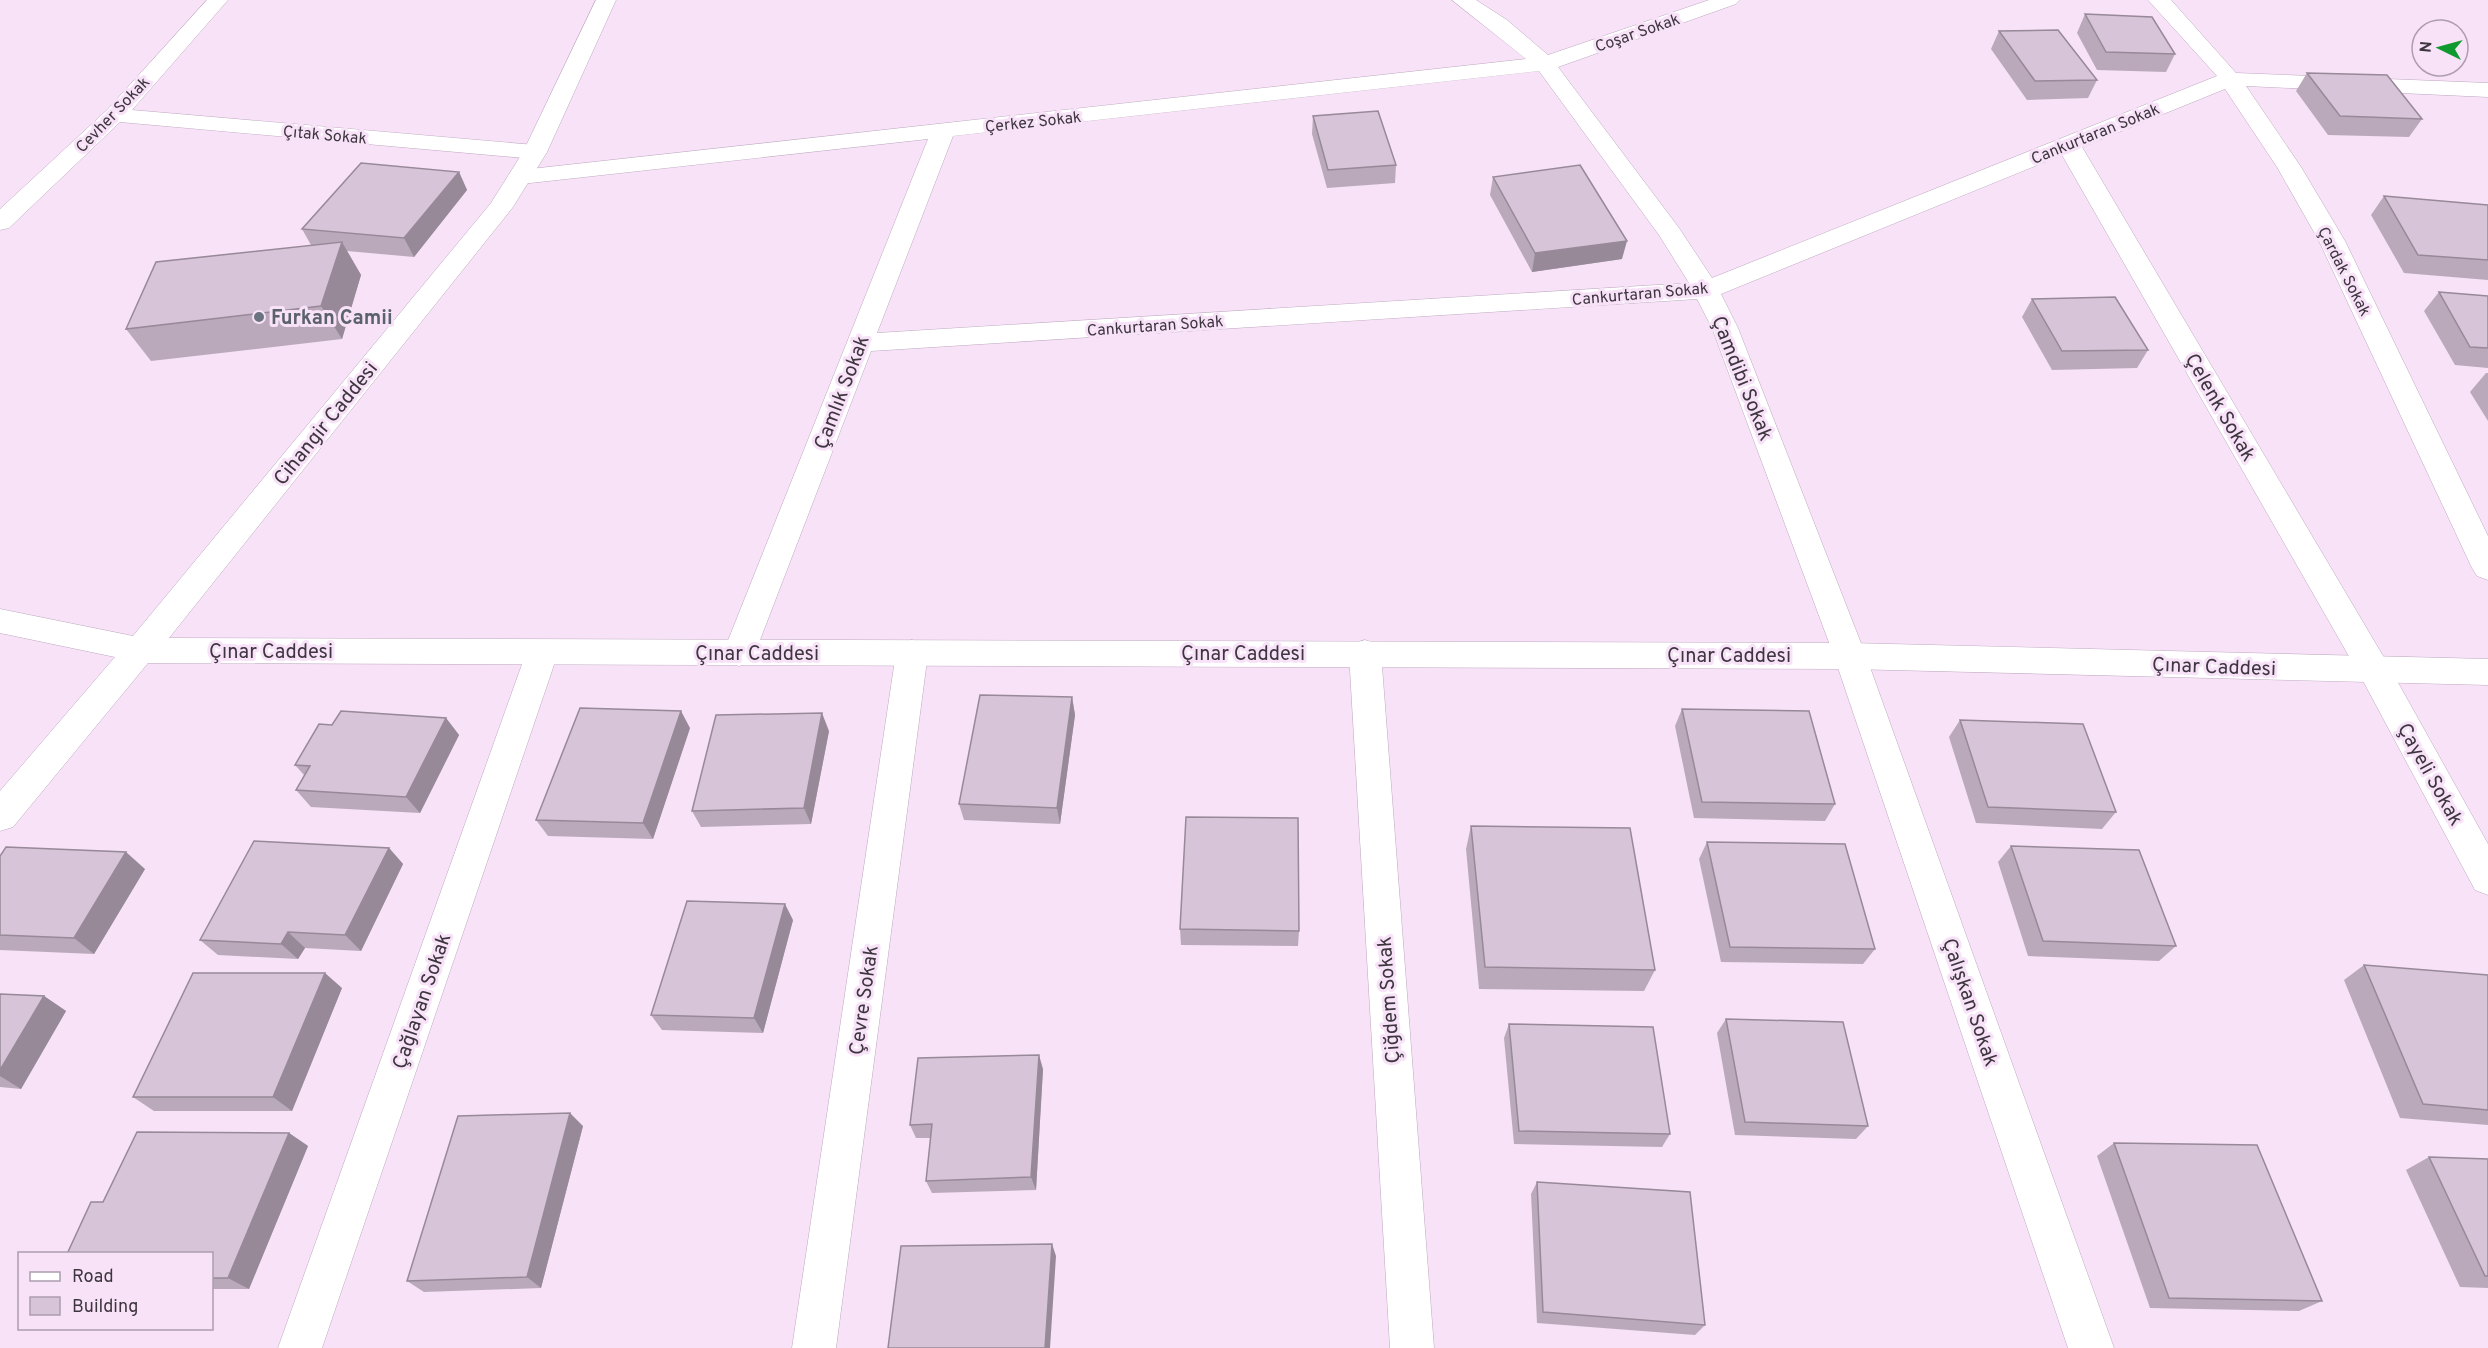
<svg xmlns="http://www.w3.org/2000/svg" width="2488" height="1348" viewBox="0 0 2488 1348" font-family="Overpass,sans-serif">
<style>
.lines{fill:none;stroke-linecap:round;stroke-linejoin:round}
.minor-casing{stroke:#bda9be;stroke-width:1}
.tertiary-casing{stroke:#bda9be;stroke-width:1}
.minor{fill:#fff;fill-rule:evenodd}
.tertiary{fill:#fff;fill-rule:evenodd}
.wall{fill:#baa9bb}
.shaded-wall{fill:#978998}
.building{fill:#d8c4d9;stroke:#978998;stroke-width:1.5}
.worship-dot{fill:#6b7280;stroke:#f7e2f8;stroke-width:2}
.labels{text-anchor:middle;stroke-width:6;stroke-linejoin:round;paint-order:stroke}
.far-street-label{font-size:16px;fill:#3e363f;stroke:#f7e2f8}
.worship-label{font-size:20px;font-weight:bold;fill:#5b616d;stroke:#f7e2f8;text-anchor:start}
.street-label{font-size:20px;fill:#3e363f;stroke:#f7e2f8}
</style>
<rect width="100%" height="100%" fill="#f7e2f8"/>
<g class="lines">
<defs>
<path id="minor" d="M207 0H228L132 110 535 145 543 147 547 152 543 157 535 159 120 122 9 228 0 230V209L107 110Z
M1452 0H1476L1507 20 1548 55 1709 0H1740L1736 4 1558 67 1679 228 1712 278 2217 76 2148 0H2171L2236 73 2488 83V97L2246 86 2301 167 2345 241 2488 536V580L2477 576 2472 568 2319 241 2277 167 2225 89 2082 147 2386 661 2488 844V895L2475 890 2362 679 2062 155 1721 294 1738 328 1866 656 2114 1348H2068L1834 656 1712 328 1697 299 871 351 755 653 751 662 739 666 727 662 723 653 928 139 521 184 512 182 509 177 512 172 521 170 1526 59ZM1539 71 1659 235 1689 283 877 333 953 136Z
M542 640 554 644 558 653 322 1348H278L526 653 530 644Z
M912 640 924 644 928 653 836 1348H792L896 653 900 644Z
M1365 640 1377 644 1381 653 1434 1348H1390L1349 653 1353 644Z"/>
<path id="tertiary" d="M596 0H616L547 152 513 207 169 638 1850 643 2488 659V685L1850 669 148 663 13 827 0 831V791L115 657 0 633V609L133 636 491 203 523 152Z"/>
</defs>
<use href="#minor" class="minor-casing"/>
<use href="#tertiary" class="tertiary-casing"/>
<use href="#minor" class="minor"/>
<use href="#tertiary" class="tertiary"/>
</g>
<path class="wall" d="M2085 14 2175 54 2166 72 2097 70 2077 33Z
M1999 31 2097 80 2088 98 2027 100 1991 49Z
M2307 73 2422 119 2409 137 2328 135 2296 91Z
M1313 116 1396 165 1395 183 1327 188 1312 134Z
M459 172 467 190 414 257 347 251 361 275 342 339 151 361 126 329 311 245 302 229Z
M1493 177 1622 259 1532 272 1490 195Z
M2384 196 2488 205V280L2404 273 2371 215Z
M2439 292 2488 296V368L2455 365 2424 311Z
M2032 299 2148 350 2137 368 2052 370 2022 317Z
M2486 373H2488V421L2470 392Z
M1072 697 1075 715 1060 824 964 820 959 804Z
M1682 709 1835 804 1825 821 1694 818 1675 726Z
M446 718 459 735 420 813 311 807 296 790 304 775 295 765 332 725Z
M1960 720 2116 812 2102 829 1976 823 1949 737Z
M690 728 653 839 548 836 536 820Z
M829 731 811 824 701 827 692 811Z
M1471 826 1655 970 1644 991 1479 989 1466 849Z
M1707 842 1875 949 1863 964 1721 962 1699 859Z
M2011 846 2176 946 2159 961 2028 956 1998 862Z
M389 848 403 864 361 951 305 948 298 959 218 955 200 940Z
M0 856 145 869 94 954 0 950Z
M793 920 763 1033 662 1030 651 1015Z
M1180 929 1299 931 1298 946 1181 945Z
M2364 965 2488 975V1125L2400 1118 2344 980Z
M342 988 292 1111H154L133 1097Z
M0 994 44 996 66 1011 21 1089 0 1087Z
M1726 1019 1868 1126 1856 1139 1735 1135 1717 1033Z
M1509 1024 1670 1134 1662 1147 1514 1144 1504 1038Z
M1043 1069 1036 1190 932 1193 926 1181 931 1138H916L910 1125Z
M583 1126 541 1288 424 1292 407 1281Z
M289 1133 308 1146 249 1289H212V1254L103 1202Z
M2114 1143 2322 1301 2299 1311 2150 1308 2097 1156Z
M2429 1157 2488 1159V1288L2460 1287 2406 1170Z
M1537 1182 1705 1325 1695 1335 1537 1323 1531 1194Z"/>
<path class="shaded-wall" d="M459 172 467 190 414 257 404 238Z
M1627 241 1622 259 1532 272 1535 253Z
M342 242 361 275 342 339 321 306Z
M1072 697 1075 715 1060 824 1057 808Z
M681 711 690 728 653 839 643 823Z
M822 713 829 731 811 824 804 808Z
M446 718 459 735 420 813 406 797Z
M389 848 403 864 361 951 345 935Z
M126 852 145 869 94 954 74 938Z
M785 904 793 920 763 1033 754 1018Z
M288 932 305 948 298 959 281 944Z
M325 973 342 988 292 1111 273 1097Z
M44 996 66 1011 21 1089 0 1076V1070Z
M1039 1055 1043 1069 1036 1190 1031 1177Z
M570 1113 583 1126 541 1288 527 1277Z
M289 1133 308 1146 249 1289 228 1278Z
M1052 1244 1056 1256 1050 1348H1045Z"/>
<path class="building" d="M2085 14 2152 17 2175 54 2106 52Z
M2058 30 2097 80 2035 81 1999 31Z
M2307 73 2387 75 2422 119 2340 116Z
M1378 111 1396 165 1328 170 1313 116Z
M361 163 459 172 404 238 302 229Z
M1580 165 1627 241 1535 253 1493 177Z
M2384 196 2488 205V260L2418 255Z
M342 242 321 306 126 329 156 262Z
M2439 292 2488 296V348L2470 347Z
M2115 297 2148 350 2062 351 2032 299Z
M980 695 1072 697 1057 808 959 804Z
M580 708 681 711 643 823 536 820Z
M1682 709 1809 711 1835 804 1702 802Z
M341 711 446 718 406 797 296 790 310 766 295 765 319 724 332 725Z
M822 713 804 808 692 811 716 715Z
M1960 720 2083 724 2116 812 1988 807Z
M1186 817 1298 818 1299 931 1180 929Z
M1471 826 1630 828 1655 970 1485 967Z
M254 841 389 848 345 935 288 932 281 944 200 940Z
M1707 842 1845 844 1875 949 1730 947Z
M2011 846 2139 850 2176 946 2043 941Z
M6 847 126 852 74 938 0 935V856Z
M687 901 785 904 754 1018 651 1015Z
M2364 965 2488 975V1110L2423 1104Z
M193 973H325L273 1097H133Z
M0 994 44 996 0 1070Z
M1726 1019 1843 1022 1868 1126 1745 1122Z
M1509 1024 1653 1027 1670 1134 1519 1131Z
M1039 1055 1031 1177 926 1181 932 1124 910 1125 918 1058Z
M570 1113 527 1277 407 1281 458 1116Z
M137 1132 289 1133 228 1278H212V1254H67L91 1202H103Z
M2114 1143 2257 1145 2322 1301 2169 1298Z
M2429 1157 2488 1159V1276H2485Z
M1537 1182 1690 1192 1705 1325 1543 1312Z
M1052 1244 1045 1348H888L901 1246Z"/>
<circle class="worship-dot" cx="259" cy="317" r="6"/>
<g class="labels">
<g class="far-street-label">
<text transform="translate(1637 32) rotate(-19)" y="6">Coşar Sokak</text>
<text transform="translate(112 114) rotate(-46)" y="6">Cevher Sokak</text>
<text transform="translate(1033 121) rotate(-6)" y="6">Çerkez Sokak</text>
<text transform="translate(2095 133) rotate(-22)" y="6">Cankurtaran Sokak</text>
<text transform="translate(325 134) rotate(5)" y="6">Çıtak Sokak</text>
<text transform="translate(2345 271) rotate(63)" y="6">Çardak Sokak</text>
<text transform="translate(1640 293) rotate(-5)" y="6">Cankurtaran Sokak</text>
<text transform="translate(1155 325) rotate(-4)" y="6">Cankurtaran Sokak</text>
</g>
<g class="worship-label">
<text x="271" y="324">Furkan Camii</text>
</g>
<g class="street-label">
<text transform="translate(1743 378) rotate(68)" y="7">Çamdibi Sokak</text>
<text transform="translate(841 392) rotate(-69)" y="7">Çamlık Sokak</text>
<text transform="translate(2221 407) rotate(60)" y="7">Çelenk Sokak</text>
<text transform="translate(325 423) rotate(-51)" y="7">Cihangir Caddesi</text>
<text x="271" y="658">Çınar Caddesi</text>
<text x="757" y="660">Çınar Caddesi</text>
<text x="1243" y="660">Çınar Caddesi</text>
<text x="1729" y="662">Çınar Caddesi</text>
<text transform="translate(2214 666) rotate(2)" y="7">Çınar Caddesi</text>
<text transform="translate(2431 774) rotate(61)" y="7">Çayeli Sokak</text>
<text transform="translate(863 1000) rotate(-82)" y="7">Çevre Sokak</text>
<text transform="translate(1388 1000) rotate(-94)" y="7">Çiğdem Sokak</text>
<text transform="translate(421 1001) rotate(-71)" y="7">Çağlayan Sokak</text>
<text transform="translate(1971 1002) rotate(71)" y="7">Çalışkan Sokak</text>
</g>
</g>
<rect x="18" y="1252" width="195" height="78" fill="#f7e2f8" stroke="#ad9dae" stroke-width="1.5"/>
<rect x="30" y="1272" width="30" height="9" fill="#ffffff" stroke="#ad9dae" stroke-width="1.5"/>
<text x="72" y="1282" font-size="18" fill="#3e363f">Road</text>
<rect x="30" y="1297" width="30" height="18" fill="#d8c4d9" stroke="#ad9dae" stroke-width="1.5"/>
<text x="72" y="1312" font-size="18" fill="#3e363f">Building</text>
<g transform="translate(2440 48) rotate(275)"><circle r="28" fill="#f7e2f8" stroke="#ad9dae" stroke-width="1.5"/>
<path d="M0-4.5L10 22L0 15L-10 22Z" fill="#10992f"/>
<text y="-9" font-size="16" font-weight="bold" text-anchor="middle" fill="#3e363f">N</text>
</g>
</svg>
